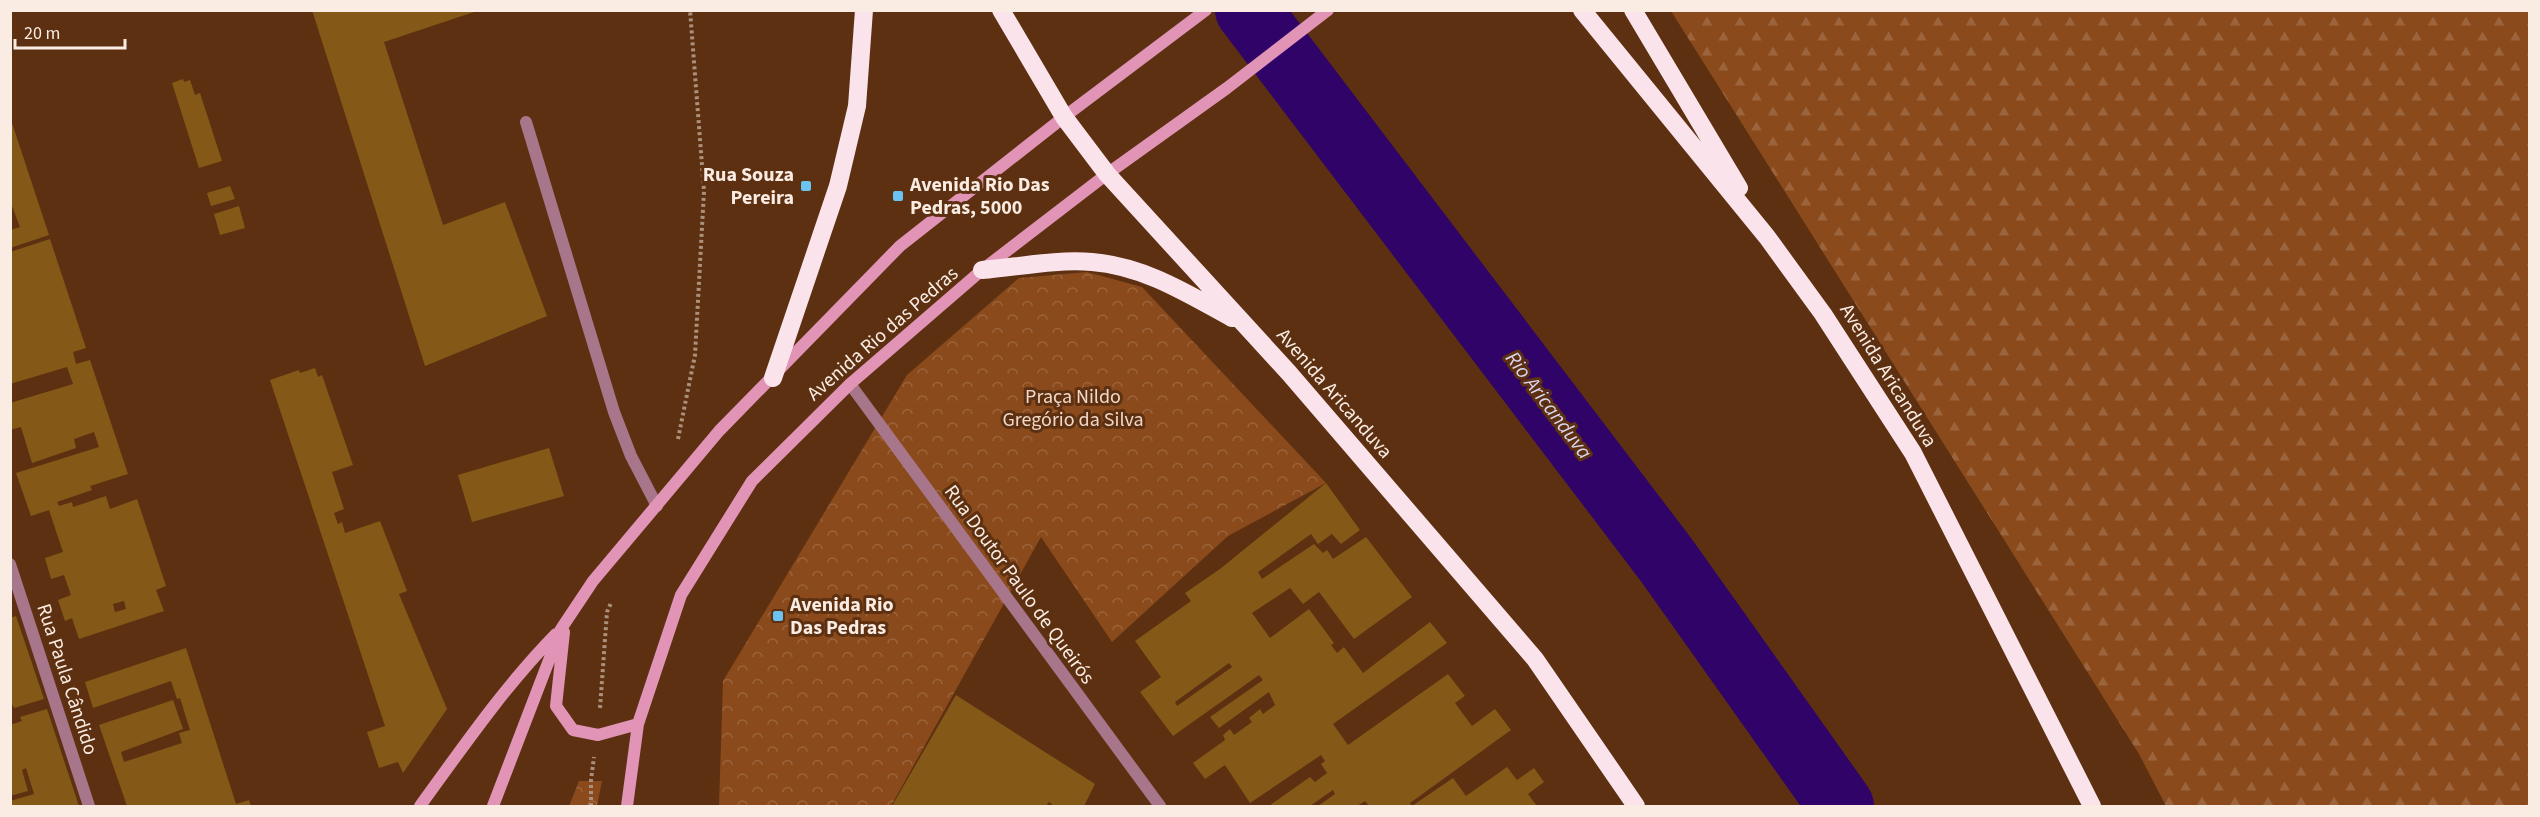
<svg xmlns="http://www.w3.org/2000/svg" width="2540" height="817" viewBox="0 0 2540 817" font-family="'Source Sans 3',sans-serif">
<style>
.forest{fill:url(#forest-firs)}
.park{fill:url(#park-crowns)}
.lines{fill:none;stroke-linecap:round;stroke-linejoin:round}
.river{stroke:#2f0368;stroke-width:66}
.building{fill:#845917;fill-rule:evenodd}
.path{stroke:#ac907c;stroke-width:4;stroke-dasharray:3 3;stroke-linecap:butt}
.lane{stroke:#a7768a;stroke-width:12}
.street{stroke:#a7768a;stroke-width:12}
.secondary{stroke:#e194b5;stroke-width:12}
.highway{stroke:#fbe3ec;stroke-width:18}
.poi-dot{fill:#6ac3f1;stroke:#5c3011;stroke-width:2}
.labels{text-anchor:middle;stroke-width:6;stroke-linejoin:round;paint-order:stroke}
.poi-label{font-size:20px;font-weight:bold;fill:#faece3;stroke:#5c3011;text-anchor:start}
.street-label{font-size:20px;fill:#faece3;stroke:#5c3011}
.park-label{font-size:20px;fill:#f2d8c8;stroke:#5c3011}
.water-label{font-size:21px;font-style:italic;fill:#dbd7f1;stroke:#5c3011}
</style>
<defs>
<pattern id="forest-firs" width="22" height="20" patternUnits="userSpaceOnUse" patternTransform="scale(1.5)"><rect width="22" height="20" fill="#8a4a1b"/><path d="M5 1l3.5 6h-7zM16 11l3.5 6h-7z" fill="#9b643c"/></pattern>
<pattern id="park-crowns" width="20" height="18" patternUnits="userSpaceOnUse" patternTransform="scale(1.5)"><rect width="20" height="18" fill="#8a4a1b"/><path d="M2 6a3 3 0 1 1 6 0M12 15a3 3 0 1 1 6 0" fill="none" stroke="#9b643c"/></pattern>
</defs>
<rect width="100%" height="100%" fill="#5c3011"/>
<path class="forest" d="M1671 11H2529V806H2166L2139 754Z"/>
<path class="park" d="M1087 272 1142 287 1326 483 1228 536 1112 642 1041 537 891 806H719L723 681 907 375 1019 278Z
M579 781H602L597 806H569Z"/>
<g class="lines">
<path class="river" d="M1248 10 1667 561 1841 806"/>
</g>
<path class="building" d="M312 10H480L384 42 443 225 505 202 547 316 425 366Z
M183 79 184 82 190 80 195 95 200 93 222 161 199 168 172 83Z
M11 120 49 235 10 248V230L20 227 10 201Z
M230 186 235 199 211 206 207 193Z
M239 206 245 228 220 235 214 214Z
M50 239 86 348 73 352 76 364 90 360 128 474 90 486 92 490 57 502 59 506 72 502 73 507 106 496 110 509 137 499 166 586 156 590 164 611 79 639 72 618 65 621 58 600 71 595 64 575 51 579 45 558 63 552 49 510 31 516 16 473 99 447 94 432 74 439 76 448 32 463 21 427 10 430V403L73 384 67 367 10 384V252ZM124 601 126 609 115 612 113 604Z
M315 368 318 377 322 375 353 465 332 472 344 509 334 513 338 524 342 522 345 533 380 521 407 591 399 594 447 709 403 773 398 762 379 768 367 732 385 726 270 380 299 370 300 373Z
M549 448 564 496 472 522 458 475Z
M1326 483 1360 530 1341 544 1332 534 1318 544 1311 534 1258 572 1262 579 1314 544 1323 553 1327 550 1333 559 1366 537 1412 597 1354 639 1319 592 1303 604 1290 588 1252 613 1270 638 1309 609 1334 643 1331 645 1337 653 1344 647 1363 673 1430 622 1447 643 1333 724 1348 745 1448 674 1465 696 1455 703 1472 726 1495 709 1511 730 1410 803 1412 806 1453 778 1466 796 1507 767 1517 780 1534 768 1544 782 1528 794 1537 806H1369L1365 801 1357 806H1318L1335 794 1333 790 1310 806H1269L1310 777 1315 782 1327 773 1321 764 1325 761 1321 755 1250 803 1225 765 1205 779 1193 763 1225 740 1223 735 1230 729 1234 735 1252 722 1249 718 1260 709 1263 714 1275 705 1269 692 1219 728 1210 717 1263 680 1259 675 1173 736 1140 692 1161 677 1135 641 1191 601 1185 593 1220 569ZM1229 663 1232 667 1177 706 1175 702Z
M16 616 44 699 14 708 10 701V618Z
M186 648 236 804 249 800 251 806H127L99 725 173 700 183 729 121 752 124 762 182 743 179 733 190 730 180 698 177 699 171 681 93 708 85 682Z
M956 695 1095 784 1084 806H1051L1052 804 1049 802 1046 806H892Z
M47 709 79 806H10V801L34 794 26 768 22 770 28 791 10 796V725L22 721 20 717Z"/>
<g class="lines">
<path class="path" d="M678 439 695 355 704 191 690 10
M600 708 607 612 611 603
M591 806V780L594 757"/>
<path class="lane" d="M526 122 614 412 631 456 657 506"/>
<path class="street" d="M850 384 1160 806
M10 564 89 806"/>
<path class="secondary" d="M564 632 556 706 573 730 598 735 638 724
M420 806C463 747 504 687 556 634
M493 806 561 629 593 581 719 431 900 246 1064 117 1206 10
M627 806 638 724 681 595 752 481 850 384 982 270 1107 174 1227 88 1328 10"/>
<path class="highway" d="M1001 10 1064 117 1107 174 1289 373 1535 659 1636 806
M1582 10 1767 237 1823 314 1913 453 2092 806
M1633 10 1739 188
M982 270C1018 267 1056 259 1092 262 1144 266 1188 294 1232 318
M773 378 838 186 857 106 864 10"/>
</g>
<g class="poi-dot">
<rect x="800" y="180" width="12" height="12" rx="3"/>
<rect x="892" y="190" width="12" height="12" rx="3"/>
<rect x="772" y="610" width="12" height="12" rx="3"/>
</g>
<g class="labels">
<g class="poi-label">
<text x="794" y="181" text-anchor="end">Rua Souza<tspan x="794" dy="23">Pereira</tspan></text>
<text x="910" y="191">Avenida Rio Das<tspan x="910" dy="23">Pedras, 5000</tspan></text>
<text x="790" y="611">Avenida Rio<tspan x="790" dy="23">Das Pedras</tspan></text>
</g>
<g class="street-label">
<text transform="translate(882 333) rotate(-41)" y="7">Avenida Rio das Pedras</text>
<text transform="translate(1889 375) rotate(58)" y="7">Avenida Aricanduva</text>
<text transform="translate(1335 393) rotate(49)" y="7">Avenida Aricanduva</text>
<text transform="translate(1020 584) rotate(54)" y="7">Rua Doutor Paulo de Queirós</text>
<text transform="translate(68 679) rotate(72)" y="7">Rua Paula Cândido</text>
</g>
<g class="park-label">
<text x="1073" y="403">Praça Nildo<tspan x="1073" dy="23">Gregório da Silva</tspan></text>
</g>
<g class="water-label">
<text transform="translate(1549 405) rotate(53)" y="7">Rio Aricanduva</text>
</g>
</g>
<rect width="2540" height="817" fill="none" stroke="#faece3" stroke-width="24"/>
<path d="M15 39v9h110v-9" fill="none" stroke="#faece3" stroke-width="3"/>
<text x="24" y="39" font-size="18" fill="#faece3" stroke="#5c3011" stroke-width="4.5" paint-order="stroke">20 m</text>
</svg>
